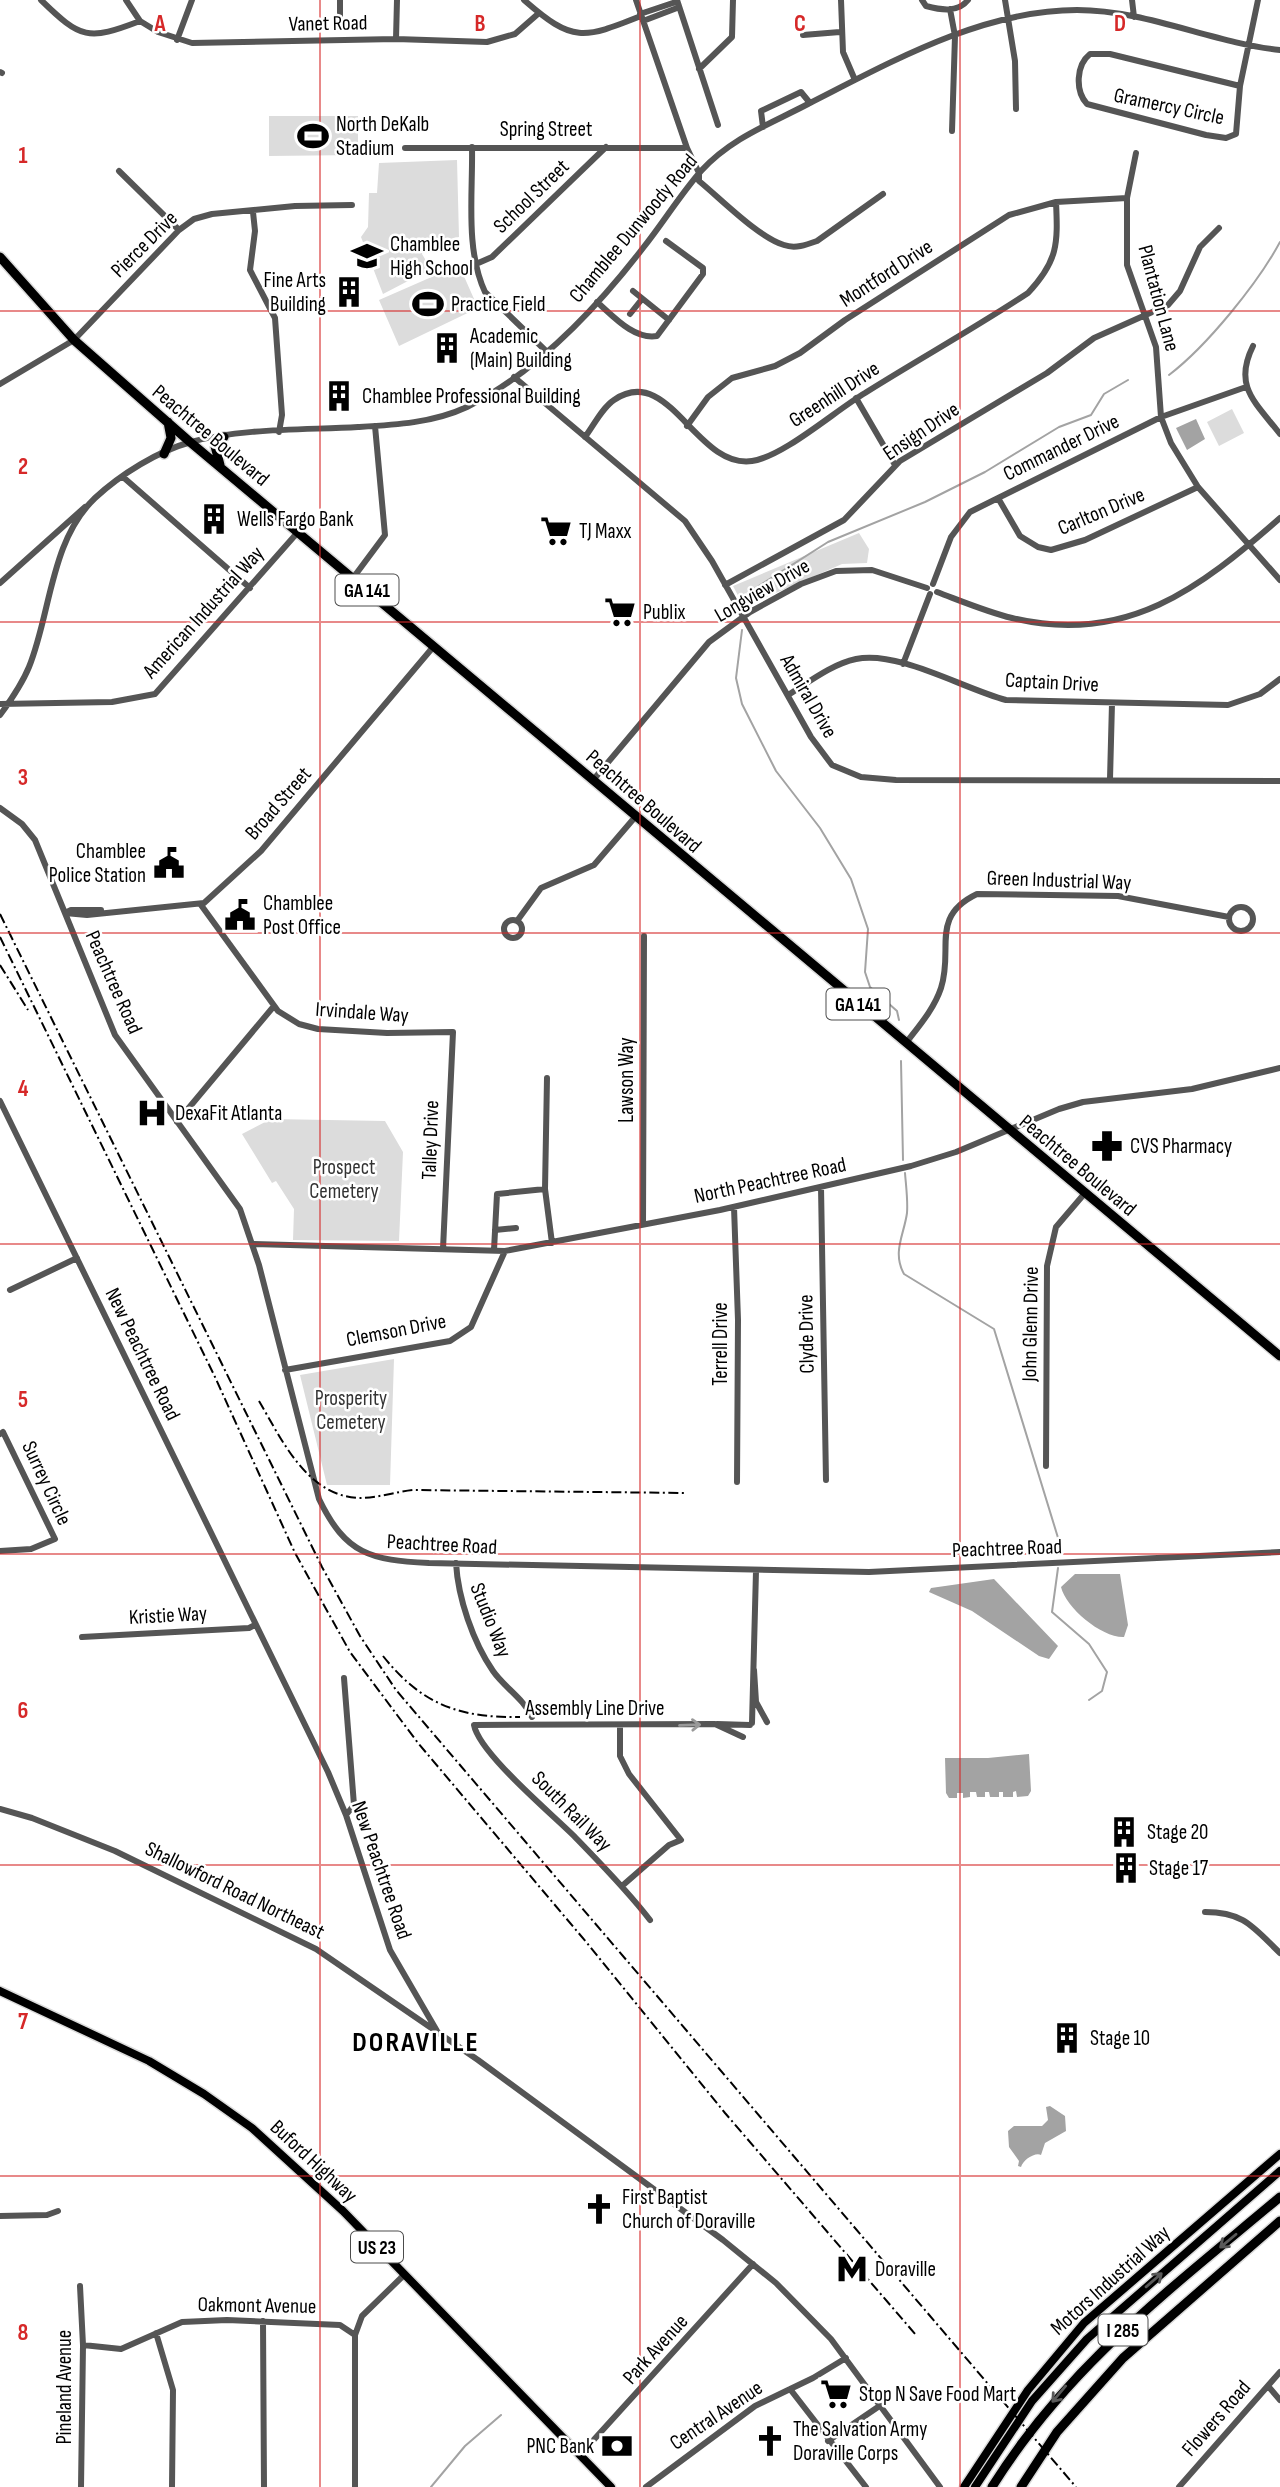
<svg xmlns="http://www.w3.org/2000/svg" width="1280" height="2487" viewBox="0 0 1280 2487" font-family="'Sofia Sans Condensed',sans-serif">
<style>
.green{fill:#dcdcdc}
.water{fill:#a3a3a3}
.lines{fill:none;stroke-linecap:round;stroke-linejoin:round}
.stream{stroke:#a3a3a3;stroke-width:2}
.major-casing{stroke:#dbdbdb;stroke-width:11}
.highway-casing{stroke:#dbdbdb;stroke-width:12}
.minor{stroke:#555;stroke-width:6}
.major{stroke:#000;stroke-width:8}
.highway{stroke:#000;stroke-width:9}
.rail{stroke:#000;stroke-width:2;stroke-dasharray:10 3.5 2 3.5;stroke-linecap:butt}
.oneway{stroke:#999}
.oneway2{stroke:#595959}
.grid{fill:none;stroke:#d62828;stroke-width:2;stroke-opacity:0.55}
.labels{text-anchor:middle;stroke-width:5;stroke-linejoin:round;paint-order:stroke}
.shield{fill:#fff;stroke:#4c4c4c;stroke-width:2}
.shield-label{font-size:19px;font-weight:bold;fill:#000}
.street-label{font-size:21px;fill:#000;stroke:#fff}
.poi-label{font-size:21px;fill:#000;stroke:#fff;text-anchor:start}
.park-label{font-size:21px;fill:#333;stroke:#fff}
.district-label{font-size:28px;font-weight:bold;letter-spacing:2px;fill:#000;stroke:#fff}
.grid-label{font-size:23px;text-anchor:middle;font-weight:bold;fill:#d62828;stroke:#fff;stroke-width:5;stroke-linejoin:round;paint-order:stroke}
</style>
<rect width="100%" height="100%" fill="#fff"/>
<path class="green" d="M269 116H358V155L269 156Z
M457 160 459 237 426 244 422 254 431 269 383 294 361 237 368 227 369 193H377L379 163Z
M459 265 478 308 399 346 379 300Z
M1232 409 1244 433 1219 446 1207 422Z
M859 533 869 549 867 563 842 564 744 607 733 586Z
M271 1119 385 1121 403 1152 399 1241 293 1240 294 1209 276 1181 272 1183 242 1134Z
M394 1359 390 1485H327L300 1375Z"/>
<path class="water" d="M1196 419 1205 439 1187 450 1176 428Z
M1075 1574H1120L1128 1625 1124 1637C1102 1638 1066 1608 1061 1587Z
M994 1579 1058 1646 1049 1659 1039 1656 972 1611 929 1592 931 1588Z
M1029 1754 1031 1791 1028 1796 1017 1797 1016 1791 1013 1792V1797H1003V1792H999V1797H990L989 1792H985V1797H977L976 1792H970V1797L963 1798V1793H957V1798H949L946 1793 945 1758H988Z
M1050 2106 1065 2116 1066 2131 1045 2143 1041 2155C1035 2152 1023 2160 1021 2167L1018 2166 1019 2161 1009 2147 1008 2131 1014 2126H1042L1048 2120 1046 2107Z"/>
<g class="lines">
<path class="stream" d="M1169 375C1207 346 1258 283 1280 242
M748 602 751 591 828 542 925 502 985 472 1059 427 1091 415 1104 394 1128 380
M742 630 736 678 742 704 776 771 820 828 851 879 868 929 865 972 870 987 897 1011 899 1020
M901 1061 903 1160
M905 1173C906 1186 908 1200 907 1213 904 1235 892 1252 904 1274L994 1329 1059 1541 1058 1555
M1058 1568 1052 1612 1089 1644 1107 1672 1102 1691 1089 1700
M431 2487 465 2446 501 2415"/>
<defs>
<path id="major" d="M0 1991 149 2061 204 2094 252 2128 343 2211 611 2487
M964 2487 1028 2390 1084 2323 1280 2154
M975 2487 1032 2401 1087 2339 1280 2171"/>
<path id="highway" d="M0 257 74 340 190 442 1280 1356
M164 454 171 438 168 422
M220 465 215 446 224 437
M992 2487C1068 2365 1172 2288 1280 2197
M1021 2487 1057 2432 1123 2358 1280 2221"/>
</defs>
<use href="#major" class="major-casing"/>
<use href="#highway" class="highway-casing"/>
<path class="minor" d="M41 0C81 39 88 41 140 21
M126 0 140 21 158 32 192 43 396 39 487 42 515 34 539 13
M340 0V16
M524 0C573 43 583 39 641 16
M636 0 687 148 699 173V181C721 199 758 237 784 245 795 249 806 245 817 241L883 194
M677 0 718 125
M841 0 843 52 855 80
M922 0 926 6C941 10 958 13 968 0
M1005 0 1015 61 1016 109
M1132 0 1134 17
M950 9 955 36 952 131
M640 14 676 2
M643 21 677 8
M803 35 840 32
M396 39 397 0
M177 40 192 0
M1090 54H1110L1240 86 1236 134 1226 138 1206 135 1087 104C1075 91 1076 65 1090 54Z
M699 69 732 37 733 0
M0 72 2 73
M1240 86 1258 0
M763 127 761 111 801 92 810 103
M472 147C473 193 465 249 485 292L546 351
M405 148H687
M1136 153 1127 198V265L1156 347 1161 417 1171 443 1198 487 1280 580
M119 171 179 230
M253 212 255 231 250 270 275 318 282 415 279 432
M476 264 492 257 606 147
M633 291 669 320
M597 302C613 316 634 340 657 336L703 274V268L666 241
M630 314 642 299
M1253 346C1233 386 1255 402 1280 434
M514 377 685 521 712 561 811 737 832 765 861 777 896 780 1280 781
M0 384 74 340 179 230 194 219 212 214 295 206 352 205
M856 398 895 465
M687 426 708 397 732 378 775 366 800 353 845 320 1009 215 1056 202 1127 198
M585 437C594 425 602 408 614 400 669 362 696 469 752 461 783 457 836 410 865 393 919 359 975 328 1028 293 1058 261 1058 244 1056 202
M123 477 250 588
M998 498 1020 536 1038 547 1051 550 1085 540 1198 487
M353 578 385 535 375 426
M0 583 85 507
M933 584 951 537 970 512 1161 417 1246 387
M725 585 844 520 900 461 1047 373 1094 338 1168 305 1180 291 1200 247 1219 228
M937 592C961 601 987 612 1012 618 1126 646 1200 588 1280 518
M903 664 930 594
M788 695C809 682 832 664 856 659 898 650 964 689 1006 700L1228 705 1260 694 1280 679
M0 704 112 702 155 694 298 532
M0 715C11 700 22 684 29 667 51 613 50 541 95 498 121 474 158 451 191 442 241 428 306 430 358 427 394 425 433 423 467 407 537 372 596 309 643 248 663 223 680 195 701 171 731 138 770 124 808 104 891 62 982 10 1077 10 1146 10 1213 43 1280 50
M594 779 709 642 750 612 801 584 836 571 872 570 927 588
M1110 779 1112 703
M0 808 22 824 35 840 115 1035 240 1209 259 1265 319 1499C346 1555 371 1560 429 1563L869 1572 1280 1552
M201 905 278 1011 299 1024 318 1029 387 1033 453 1032 443 1249
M1229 919a12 12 0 1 1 24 0a12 12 0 1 1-24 0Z
M65 913 87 915 204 903 261 851 434 646
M65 913 71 910H101
M504 929a9 9 0 1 1 18 0a9 9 0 1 1-18 0Z
M517 921 541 888 594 865 636 816
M906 1043C919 1026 934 1009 941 988 954 949 929 917 977 894L1118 896 1229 917
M547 1078 545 1189 552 1243
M0 1101 328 1772 346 1815 390 1950 437 2031
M177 1122 274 1006
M821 1187 826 1480
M734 1207 738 1320 737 1482
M643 1224 644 936
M495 1230 516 1228
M253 1244 505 1251 720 1210 911 1166 956 1152 1059 1109 1083 1102 1192 1089 1280 1068
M494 1250 497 1194 545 1189
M10 1290 77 1258
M285 1370 450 1341 471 1327 505 1251
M0 1434 3 1432 55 1539 31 1549 0 1551
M1046 1466 1047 1266 1056 1227 1085 1193
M456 1563C458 1598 473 1642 493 1671 504 1687 524 1699 532 1717
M82 1637 249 1628 255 1625
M754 1670 756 1702 767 1722
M344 1678 354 1805 346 1815
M752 1723 756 1571
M717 1724 750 1725
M620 1725V1756L629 1774 681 1840 669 1845 622 1886
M0 1809 32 1818 115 1851 316 1949 478 2060 723 2240 776 2283 831 2339 940 2487
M1205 1912C1244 1912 1253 1927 1280 1953
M650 1920C627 1890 600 1863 574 1836 552 1814 479 1753 474 1725L715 1724 743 1737
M0 2216 47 2215 58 2211
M80 2286 83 2345 81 2487
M263 2321 264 2487
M156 2333 173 2390 172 2487
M83 2345 121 2349 182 2322 227 2320 340 2325 355 2335
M1268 2386 1280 2400
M790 2389 866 2487
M828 2441 878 2407
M580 2455 753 2264
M355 2487V2335L362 2316 404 2275
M646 2487 755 2406 813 2378 846 2358
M1179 2487 1280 2372"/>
<use href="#major" class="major"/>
<use href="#highway" class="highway"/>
<path class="rail" d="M0 914 322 1567 360 1636 396 1690 1076 2487
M0 937 215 1377 295 1553 350 1652 418 1743 587 1943 725 2113 916 2335
M0 965 28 1010
M259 1401C282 1440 307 1496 359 1498 377 1498 395 1492 413 1490L687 1493
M383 1656C422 1705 460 1718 520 1717"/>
</g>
<defs><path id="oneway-shaft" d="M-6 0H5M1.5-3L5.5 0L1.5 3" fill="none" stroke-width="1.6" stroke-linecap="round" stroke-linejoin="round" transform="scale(1.75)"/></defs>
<use class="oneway" href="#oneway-shaft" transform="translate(690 1725) rotate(-2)"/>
<g class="oneway2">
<use href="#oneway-shaft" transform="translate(1228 2241) rotate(140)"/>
<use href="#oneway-shaft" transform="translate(1154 2280) rotate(-41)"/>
<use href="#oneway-shaft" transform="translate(1059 2394) rotate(130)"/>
</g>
<path class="grid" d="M320 0V2487M640 0V2487M960 0V2487M0 311H1280M0 622H1280M0 933H1280M0 1244H1280M0 1554H1280M0 1865H1280M0 2176H1280"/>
<defs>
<symbol id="stadium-bare" viewBox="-9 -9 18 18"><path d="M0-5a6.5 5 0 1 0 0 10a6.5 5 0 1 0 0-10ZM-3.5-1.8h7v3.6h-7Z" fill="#000" stroke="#fff" stroke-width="2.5" paint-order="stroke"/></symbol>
<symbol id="school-bare" viewBox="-9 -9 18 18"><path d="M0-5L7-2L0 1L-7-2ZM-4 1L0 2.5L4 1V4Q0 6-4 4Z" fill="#000" stroke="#fff" stroke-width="2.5" paint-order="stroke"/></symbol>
<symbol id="building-bare" viewBox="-9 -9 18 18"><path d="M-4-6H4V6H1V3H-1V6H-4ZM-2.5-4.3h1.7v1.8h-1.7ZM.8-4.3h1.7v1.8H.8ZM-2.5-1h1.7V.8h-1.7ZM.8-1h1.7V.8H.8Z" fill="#000" stroke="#fff" stroke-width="2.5" paint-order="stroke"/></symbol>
<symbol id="supermarket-bare" viewBox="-9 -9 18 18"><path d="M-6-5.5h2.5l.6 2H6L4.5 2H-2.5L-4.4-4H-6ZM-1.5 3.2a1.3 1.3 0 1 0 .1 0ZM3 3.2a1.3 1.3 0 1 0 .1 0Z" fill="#000" stroke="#fff" stroke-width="2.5" paint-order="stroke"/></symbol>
<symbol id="civic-bare" viewBox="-9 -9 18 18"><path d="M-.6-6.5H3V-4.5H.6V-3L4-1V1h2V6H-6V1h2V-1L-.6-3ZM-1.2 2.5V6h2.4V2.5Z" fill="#000" stroke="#fff" stroke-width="2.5" paint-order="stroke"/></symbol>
<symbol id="hospital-bare" viewBox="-9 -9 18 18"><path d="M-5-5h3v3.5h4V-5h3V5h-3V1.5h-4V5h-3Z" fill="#000" stroke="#fff" stroke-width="2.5" paint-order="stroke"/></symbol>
<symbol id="pharmacy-bare" viewBox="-9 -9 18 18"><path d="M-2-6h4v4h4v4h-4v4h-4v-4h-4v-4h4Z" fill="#000" stroke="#fff" stroke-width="2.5" paint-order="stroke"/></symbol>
<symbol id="church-bare" viewBox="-9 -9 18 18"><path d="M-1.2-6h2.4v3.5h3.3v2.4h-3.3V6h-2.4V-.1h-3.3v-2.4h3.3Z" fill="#000" stroke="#fff" stroke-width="2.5" paint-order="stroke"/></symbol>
<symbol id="metro-bare" viewBox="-9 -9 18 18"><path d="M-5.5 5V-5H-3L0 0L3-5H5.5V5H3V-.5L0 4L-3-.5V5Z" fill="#000" stroke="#fff" stroke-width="2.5" paint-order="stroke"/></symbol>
<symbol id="bank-bare" viewBox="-9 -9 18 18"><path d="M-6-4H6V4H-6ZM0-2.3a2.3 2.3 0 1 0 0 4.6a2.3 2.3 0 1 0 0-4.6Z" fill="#000" stroke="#fff" stroke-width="2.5" paint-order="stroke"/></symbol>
</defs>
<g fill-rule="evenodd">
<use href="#stadium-bare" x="291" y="114" width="44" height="44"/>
<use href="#school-bare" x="345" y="234" width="44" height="44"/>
<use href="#building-bare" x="327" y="270" width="44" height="44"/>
<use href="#stadium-bare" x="406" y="282" width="44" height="44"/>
<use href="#building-bare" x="425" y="326" width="44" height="44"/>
<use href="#building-bare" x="317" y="374" width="44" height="44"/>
<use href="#building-bare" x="192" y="497" width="44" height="44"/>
<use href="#supermarket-bare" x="534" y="509" width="44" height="44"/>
<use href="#supermarket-bare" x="598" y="590" width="44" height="44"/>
<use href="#civic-bare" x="147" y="841" width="44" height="44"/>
<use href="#civic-bare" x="218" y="893" width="44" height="44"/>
<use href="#hospital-bare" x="130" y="1091" width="44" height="44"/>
<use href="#pharmacy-bare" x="1085" y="1124" width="44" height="44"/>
<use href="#building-bare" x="1102" y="1810" width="44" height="44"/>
<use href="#building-bare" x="1104" y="1846" width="44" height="44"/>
<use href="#building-bare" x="1045" y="2016" width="44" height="44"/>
<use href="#church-bare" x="577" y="2187" width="44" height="44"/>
<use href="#metro-bare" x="830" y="2247" width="44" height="44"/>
<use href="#supermarket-bare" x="814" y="2372" width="44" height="44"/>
<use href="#church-bare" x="748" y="2419" width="44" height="44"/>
<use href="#bank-bare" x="595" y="2424" width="44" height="44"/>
</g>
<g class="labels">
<g class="shield">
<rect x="335.5" y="574.5" width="63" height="31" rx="5"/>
<rect x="826.5" y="988.5" width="63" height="31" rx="5"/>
<rect x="351" y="2231.5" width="52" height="31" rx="5"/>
<rect x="1098.5" y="2314.5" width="49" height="31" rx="5"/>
</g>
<g class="shield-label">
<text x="367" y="597">GA 141</text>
<text x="858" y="1011">GA 141</text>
<text x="377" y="2254">US 23</text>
<text x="1123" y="2337">I 285</text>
</g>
<g class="street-label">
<text transform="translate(328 23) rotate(-1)" y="7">Vanet Road</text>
<text transform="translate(1169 106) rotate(12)" y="7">Gramercy Circle</text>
<text x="546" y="136">Spring Street</text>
<text transform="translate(531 196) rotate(-44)" y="7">School Street</text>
<text transform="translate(633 228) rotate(-50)" y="7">Chamblee Dunwoody Road</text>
<text transform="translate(144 244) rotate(-45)" y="7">Pierce Drive</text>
<text transform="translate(886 273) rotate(-33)" y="7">Montford Drive</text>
<text transform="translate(1159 298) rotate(75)" y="7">Plantation Lane</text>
<text transform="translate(834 394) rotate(-33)" y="7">Greenhill Drive</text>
<text transform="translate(921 431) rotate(-34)" y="7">Ensign Drive</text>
<text transform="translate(211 435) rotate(40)" y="7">Peachtree Boulevard</text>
<text transform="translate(1061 447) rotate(-26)" y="7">Commander Drive</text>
<text transform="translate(1101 511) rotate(-23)" y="7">Carlton Drive</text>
<text transform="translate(762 590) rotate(-30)" y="7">Longview Drive</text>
<text transform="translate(203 612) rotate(-48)" y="7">American Industrial Way</text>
<text transform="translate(1052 682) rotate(3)" y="7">Captain Drive</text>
<text transform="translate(809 696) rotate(60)" y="7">Admiral Drive</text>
<text transform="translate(644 801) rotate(41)" y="7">Peachtree Boulevard</text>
<text transform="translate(278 803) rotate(-49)" y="7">Broad Street</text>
<text transform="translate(1059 880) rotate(2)" y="7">Green Industrial Way</text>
<text transform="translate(114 982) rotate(66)" y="7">Peachtree Road</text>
<text transform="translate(362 1012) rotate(4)" y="7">Irvindale Way</text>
<text transform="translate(626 1080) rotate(-90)" y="7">Lawson Way</text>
<text transform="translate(430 1140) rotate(-88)" y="7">Talley Drive</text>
<text transform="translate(1078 1165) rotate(40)" y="7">Peachtree Boulevard</text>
<text transform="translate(770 1180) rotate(-12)" y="7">North Peachtree Road</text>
<text transform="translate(1030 1324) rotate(-89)" y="7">John Glenn Drive</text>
<text transform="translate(396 1330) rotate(-11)" y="7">Clemson Drive</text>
<text transform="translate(806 1334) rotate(-91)" y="7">Clyde Drive</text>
<text transform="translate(720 1344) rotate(-90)" y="7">Terrell Drive</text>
<text transform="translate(143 1354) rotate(64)" y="7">New Peachtree Road</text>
<text transform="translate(47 1483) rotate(65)" y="7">Surrey Circle</text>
<text transform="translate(442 1544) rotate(3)" y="7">Peachtree Road</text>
<text transform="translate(1007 1548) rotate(-2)" y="7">Peachtree Road</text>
<text transform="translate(168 1615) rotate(-3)" y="7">Kristie Way</text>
<text transform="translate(491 1620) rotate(68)" y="7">Studio Way</text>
<text x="595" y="1715">Assembly Line Drive</text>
<text transform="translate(572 1811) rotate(45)" y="7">South Rail Way</text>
<text transform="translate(382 1870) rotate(71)" y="7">New Peachtree Road</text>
<text transform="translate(235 1890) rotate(26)" y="7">Shallowford Road Northeast</text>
<text transform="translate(314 2161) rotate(43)" y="7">Buford Highway</text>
<text transform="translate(1110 2280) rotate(-42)" y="7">Motors Industrial Way</text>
<text transform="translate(257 2305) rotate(1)" y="7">Oakmont Avenue</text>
<text transform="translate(655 2349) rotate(-48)" y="7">Park Avenue</text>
<text transform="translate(64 2387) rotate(-90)" y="7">Pineland Avenue</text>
<text transform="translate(716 2415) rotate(-34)" y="7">Central Avenue</text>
<text transform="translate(1216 2418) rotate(-49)" y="7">Flowers Road</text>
</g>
<g class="poi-label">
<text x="336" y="131">North DeKalb<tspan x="336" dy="24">Stadium</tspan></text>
<text x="390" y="251">Chamblee<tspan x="390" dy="24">High School</tspan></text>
<text x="326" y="287" text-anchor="end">Fine Arts<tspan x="326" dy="24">Building</tspan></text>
<text x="451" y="311">Practice Field</text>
<text x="470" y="343">Academic<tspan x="470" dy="24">(Main) Building</tspan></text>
<text x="362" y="403">Chamblee Professional Building</text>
<text x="237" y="526">Wells Fargo Bank</text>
<text x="579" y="538">TJ Maxx</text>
<text x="643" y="619">Publix</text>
<text x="146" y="858" text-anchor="end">Chamblee<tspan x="146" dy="24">Police Station</tspan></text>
<text x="263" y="910">Chamblee<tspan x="263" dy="24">Post Office</tspan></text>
<text x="175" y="1120">DexaFit Atlanta</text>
<text x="1130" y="1153">CVS Pharmacy</text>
<text x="1147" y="1839">Stage 20</text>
<text x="1149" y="1875">Stage 17</text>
<text x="1090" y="2045">Stage 10</text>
<text x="622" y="2204">First Baptist<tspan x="622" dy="24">Church of Doraville</tspan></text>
<text x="875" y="2276">Doraville</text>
<text x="859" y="2401">Stop N Save Food Mart</text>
<text x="793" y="2436">The Salvation Army<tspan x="793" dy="24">Doraville Corps</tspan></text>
<text x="594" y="2453" text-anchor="end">PNC Bank</text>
</g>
<g class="park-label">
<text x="344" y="1174">Prospect<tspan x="344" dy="24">Cemetery</tspan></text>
<text x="351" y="1405">Prosperity<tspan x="351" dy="24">Cemetery</tspan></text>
</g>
<g class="district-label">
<text x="416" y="2051">DORAVILLE</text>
</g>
</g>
<g class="grid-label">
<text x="160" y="31">A</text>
<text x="480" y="31">B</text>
<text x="800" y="31">C</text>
<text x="1120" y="31">D</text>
<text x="23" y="163">1</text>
<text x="23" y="474">2</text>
<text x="23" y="785">3</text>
<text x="23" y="1096">4</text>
<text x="23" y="1407">5</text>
<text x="23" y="1718">6</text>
<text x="23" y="2029">7</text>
<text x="23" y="2340">8</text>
</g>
</svg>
